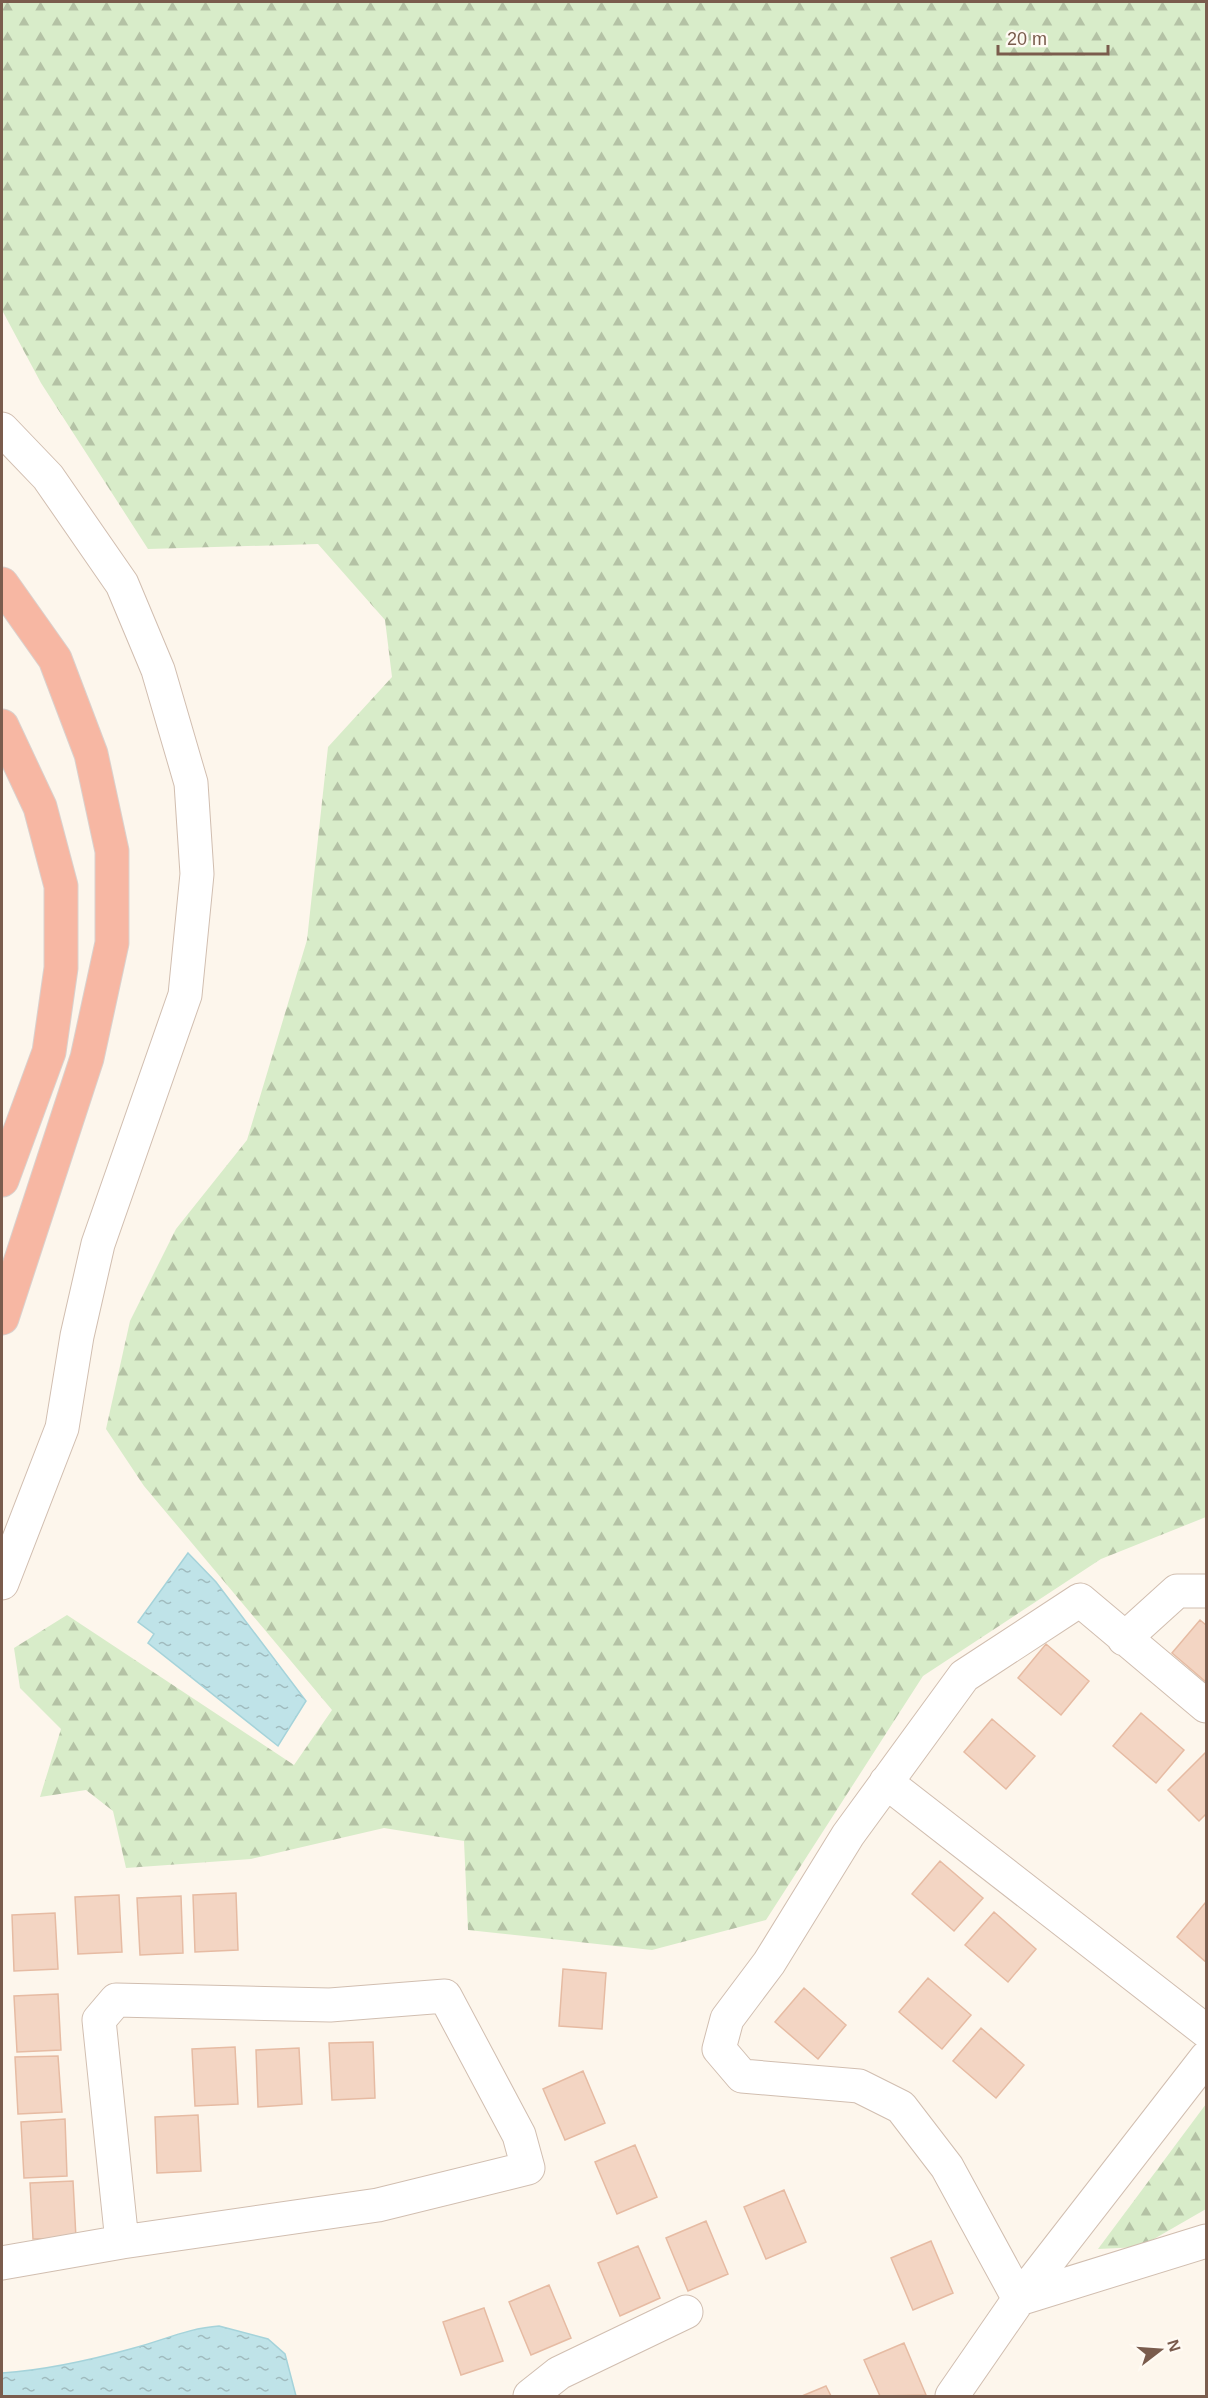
<svg xmlns="http://www.w3.org/2000/svg" width="1208" height="2398" viewBox="0 0 1208 2398" font-family="Helvetica,sans-serif">
<style>
.forest{fill:url(#forest-firs)}
.water{fill:url(#water-ripples);stroke:#a5d3da;stroke-width:1.5}
.building{fill:#f3d5c3;stroke:#e6bba3;stroke-width:1.5}
.lines{fill:none;stroke-linecap:round;stroke-linejoin:round}
.minor-casing{stroke:#d1beb0;stroke-width:35}
.highway-casing{stroke:#dad1cd;stroke-width:35}
.minor{stroke:#fff;stroke-width:33}
.highway{stroke:#f7b7a3;stroke-width:33}
</style>
<defs>
<pattern id="forest-firs" width="22" height="20" patternUnits="userSpaceOnUse" patternTransform="scale(1.5)"><rect width="22" height="20" fill="#d8ecc9"/><path d="M5 1l3.5 6h-7zM16 11l3.5 6h-7z" fill="#b4c2a5"/></pattern>
<pattern id="water-ripples" width="26" height="14" patternUnits="userSpaceOnUse" patternTransform="scale(1.5)"><rect width="26" height="14" fill="#bfe3e8"/><path d="M2 4q2-2 4 0t4 0M15 11q2-2 4 0t4 0" fill="none" stroke="#a0bbbe"/></pattern>
</defs>
<rect width="100%" height="100%" fill="#fdf6ec"/>
<path class="forest" d="M2 2H1206V1517L1101 1559 923 1676 766 1920 652 1950 468 1930 464 1841 384 1828 251 1859 126 1868 113 1811 86 1790 40 1797 61 1729 20 1688 14 1648 67 1615 294 1765 332 1710 144 1486 106 1429 130 1321 176 1229 247 1140 307 940 328 747 392 677 385 620 318 544 148 549 41 383 2 310Z
M1206 2104V2209L1140 2247 1098 2249Z"/>
<path class="water" d="M188 1553 216 1582 306 1701 278 1746 148 1643 154 1634 138 1622Z
M219 2326 268 2339 285 2354 296 2396H2V2373C47 2370 91 2360 134 2348 164 2340 189 2328 219 2326Z"/>
<path class="building" d="M1200 1620 1206 1625V1682L1172 1653Z
M1046 1644 1089 1681 1061 1715 1018 1678Z
M1141 1713 1184 1750 1156 1783 1113 1746Z
M992 1719 1035 1756 1006 1789 964 1752Z
M1206 1752V1814L1199 1821 1168 1790Z
M940 1861 983 1898 954 1931 912 1894Z
M236 1893 238 1950 195 1952 193 1895Z
M119 1895 122 1952 78 1954 75 1897Z
M181 1896 183 1953 140 1955 137 1898Z
M1205 1903 1206 1905V1962L1177 1937Z
M994 1912 1036 1949 1008 1982 965 1945Z
M55 1913 58 1969 14 1971 12 1915Z
M563 1969 606 1973 602 2029 559 2026Z
M928 1978 971 2015 942 2049 899 2012Z
M804 1988 846 2025 818 2059 775 2022Z
M58 1994 61 2050 17 2052 14 1996Z
M981 2028 1024 2065 996 2098 953 2061Z
M373 2042 375 2098 332 2100 329 2043Z
M235 2047 238 2104 195 2106 192 2049Z
M299 2048 302 2104 258 2107 256 2050Z
M58 2056 62 2112 18 2114 15 2057Z
M583 2071 605 2123 565 2140 543 2089Z
M198 2115 201 2171 157 2173 155 2117Z
M65 2119 67 2176 24 2178 21 2122Z
M635 2145 657 2197 617 2214 595 2162Z
M73 2181 76 2238 33 2239 30 2183Z
M784 2190 806 2242 766 2259 744 2207Z
M706 2221 728 2274 688 2291 666 2238Z
M931 2241 953 2293 913 2310 891 2258Z
M638 2246 660 2298 620 2316 598 2263Z
M549 2285 571 2338 531 2355 509 2302Z
M484 2308 503 2361 461 2375 443 2322Z
M904 2343 926 2395 880 2396 864 2360Z
M826 2386 831 2396H802Z"/>
<g class="lines">
<defs>
<path id="minor" d="M2 429 48 477 122 584 158 670 191 783 197 874 185 995 98 1244 77 1336 62 1428 2 1583
M1124 1639 1177 1591H1206
M886 1782 1206 2031
M2 2263 122 2242 378 2205 528 2168 519 2135 445 1996 330 2005 116 2000 99 2020 122 2242
M1019 2299 947 2167 901 2107 859 2086 742 2076 719 2049 727 2019 769 1963 848 1835 964 1676 1080 1600 1206 1706
M1019 2299 1206 2241
M530 2396 559 2373 686 2312
M952 2396 1019 2299 1206 2058"/>
<path id="highway" d="M2 584 55 659 91 754 112 851V943L87 1058 2 1318
M2 726 40 807 61 886V968L49 1052 2 1180"/>
</defs>
<use href="#minor" class="minor-casing"/>
<use href="#highway" class="highway-casing"/>
<use href="#minor" class="minor"/>
<use href="#highway" class="highway"/>
</g>
<rect width="1208" height="2398" fill="none" stroke="#7a5c4d" stroke-width="6"/>
<g transform="translate(1160 2350) rotate(73)" stroke="#fffaf3" stroke-width="4.5" paint-order="stroke">
<path d="M0-4.5L10 22L0 15L-10 22Z" fill="#7a5c4d"/>
<text y="-9" font-size="16" font-weight="bold" text-anchor="middle" fill="#7a5c4d">N</text>
</g>
<path d="M998 45v9h110v-9" fill="none" stroke="#7a5c4d" stroke-width="3"/>
<text x="1007" y="45" font-size="18" fill="#7a5c4d" stroke="#fffaf3" stroke-width="4.5" paint-order="stroke">20 m</text>
</svg>
